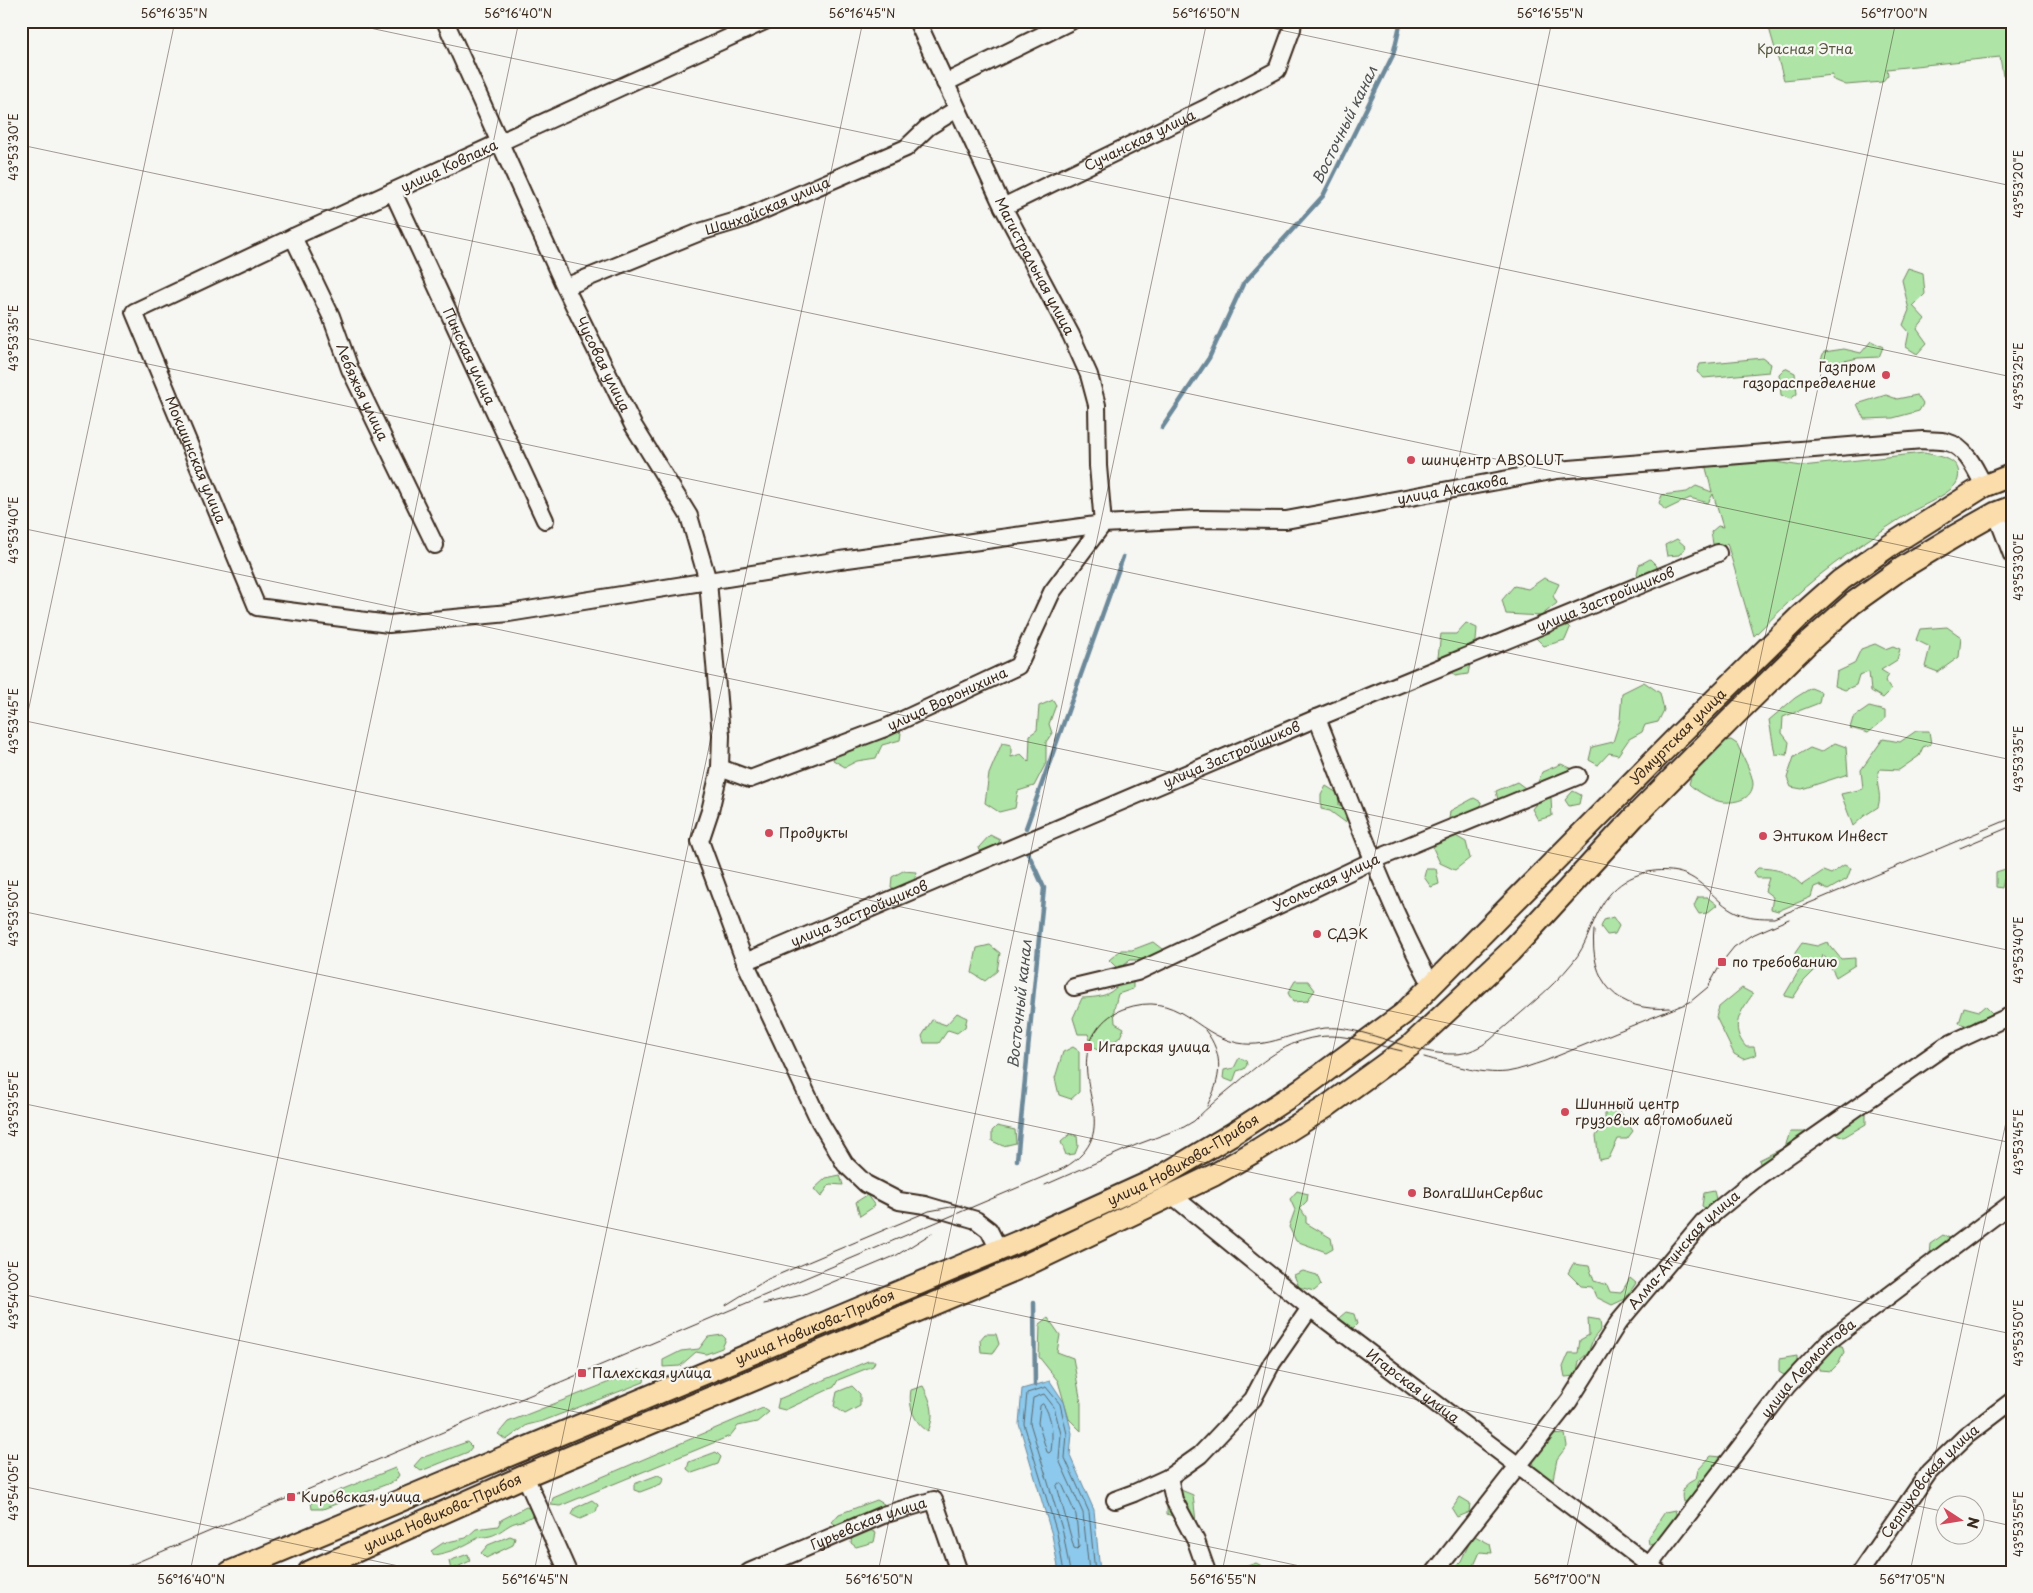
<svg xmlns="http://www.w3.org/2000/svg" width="2033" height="1593" viewBox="0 0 2033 1593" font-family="'Playpen Sans',sans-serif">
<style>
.green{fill:#aee4a6;stroke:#748762}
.water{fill:#8cc9ec;stroke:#6c899a}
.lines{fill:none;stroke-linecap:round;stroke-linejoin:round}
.shore{stroke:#5b6a70;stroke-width:1}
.stream{stroke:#6c899a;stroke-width:4.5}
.minor-casing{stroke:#3b2a1e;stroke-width:20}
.major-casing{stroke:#3b2a1e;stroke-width:25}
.minor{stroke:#f6f6f2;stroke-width:16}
.major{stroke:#faddab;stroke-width:21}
.tram{stroke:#3b2a1e;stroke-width:1}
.ticks{fill:none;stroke:#3b2a1e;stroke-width:1;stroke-opacity:0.45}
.poi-dot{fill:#d1495b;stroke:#f6f6f2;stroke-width:2}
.labels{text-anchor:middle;stroke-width:4.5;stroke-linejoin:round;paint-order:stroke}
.park-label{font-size:14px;fill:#585840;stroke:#f6f6f2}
.street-label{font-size:14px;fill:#3b2a1e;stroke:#f6f6f2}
.poi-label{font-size:14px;fill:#3b2a1e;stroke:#f6f6f2;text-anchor:start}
.water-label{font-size:15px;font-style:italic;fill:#4f5252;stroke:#f6f6f2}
.neatline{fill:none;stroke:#3b2a1e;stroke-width:2}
.ticks-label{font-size:12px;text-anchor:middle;fill:#3b2a1e}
</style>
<rect width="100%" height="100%" fill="#f6f6f2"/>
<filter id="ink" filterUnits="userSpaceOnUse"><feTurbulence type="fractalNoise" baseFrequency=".02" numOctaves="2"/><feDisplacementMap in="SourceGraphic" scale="10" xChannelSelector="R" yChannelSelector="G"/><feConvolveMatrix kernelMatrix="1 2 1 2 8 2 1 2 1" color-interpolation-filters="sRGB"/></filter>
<g filter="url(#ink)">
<path class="green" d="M1767 21H2012V75L2003 76 2000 57 1887 69 1888 75 1882 82 1846 85 1832 79 1833 75 1784 80Z
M1908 268 1923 273 1925 294 1913 306 1925 319 1917 329 1927 343 1917 354 1906 347 1909 332 1903 325 1909 310 1902 280Z
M1871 341 1883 347 1879 357 1858 358 1831 364 1821 359 1824 352 1844 349 1861 353Z
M1763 358 1771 364 1769 372 1704 378 1697 372 1700 364Z
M1785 368 1795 373 1797 394 1790 399 1781 395 1779 374Z
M1886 395 1897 399 1917 395 1923 404 1919 411 1893 418 1864 419 1857 404Z
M1924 453C1938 456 1963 458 1958 479 1956 492 1921 506 1909 513 1869 539 1827 566 1792 599 1779 611 1767 624 1754 636L1727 543 1722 547 1713 544 1711 532 1718 526 1723 527 1713 494 1708 503 1690 498 1665 510 1659 503 1662 495 1687 492 1696 486 1712 492 1705 464 1761 460 1802 466Z
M1677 539 1686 547 1679 555 1667 556 1665 545Z
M1650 559 1657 566 1655 575 1645 580 1637 574 1639 565Z
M1544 578 1559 584 1553 596 1557 603 1541 616 1506 614 1502 600 1514 586 1528 589Z
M1563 621 1570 628 1565 640 1544 646 1536 638 1539 630Z
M1466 623 1477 628 1476 641 1458 652 1470 664 1468 674 1455 676 1448 662 1438 657 1441 634H1456Z
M1947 627 1961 637 1959 657 1938 672 1925 667 1930 647 1916 640 1920 629Z
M1875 644 1885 649 1893 646 1900 649 1897 660 1881 670 1889 675 1885 681 1891 690 1883 698 1871 691 1869 672 1859 675 1856 685 1845 690 1835 686 1837 672 1854 664 1861 649Z
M1644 682 1660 693 1664 710 1658 722 1645 725 1642 732 1629 739 1618 755 1609 753 1598 765 1589 760 1592 747 1613 742 1620 720 1622 693Z
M1811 688 1821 692 1819 703 1783 717 1782 733 1789 742 1787 755 1775 754 1769 720 1795 698Z
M1053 700 1056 705 1049 724 1052 733 1046 742V763L1034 786 1018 791 1015 808 999 812 985 803 989 774 1002 743 1011 745V757L1021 754 1029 762 1030 735 1037 730 1039 706Z
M1869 707 1885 711V719L1868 733 1850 728 1853 718Z
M865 727 885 739 892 729 901 733 900 740 882 745 876 758 857 761 845 767 833 760 838 748 850 746 855 731Z
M1916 731H1929L1931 744 1923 747 1919 756 1899 770 1880 769C1873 785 1883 791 1878 807L1864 816 1853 826 1841 794 1863 789 1861 770 1883 739 1900 742Z
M1731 740 1737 744C1741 753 1753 774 1753 784 1752 799 1737 803 1723 802 1716 802 1694 790 1689 784L1691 777 1723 741Z
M1835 743 1846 747 1848 774 1802 789 1791 787 1787 778 1794 757 1810 748 1821 752Z
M1561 764 1573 769C1560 781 1555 784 1538 782L1542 772Z
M1517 782 1525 788 1511 801 1498 800 1496 791Z
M1326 786 1339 794V805H1347L1352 813 1345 822 1330 811 1321 809V795Z
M1573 791 1581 795 1579 804 1569 806 1565 800Z
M1543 795 1551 798 1552 816 1538 820 1532 809Z
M1474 798 1481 802 1480 811 1456 823 1449 820 1450 811Z
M990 835 1000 840 993 854 981 857 979 847Z
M1454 835 1466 842 1470 858 1455 870 1440 863 1433 848 1439 839Z
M1844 865 1851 868 1847 879 1828 890 1819 885 1814 887 1811 897 1778 911 1771 909 1773 897 1765 891 1769 878H1757L1754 872 1758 868C1778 869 1787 871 1802 885L1823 871 1831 874Z
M2012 867V877L2004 879 2002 888 1996 887V872Z
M1426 869H1436L1439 884 1431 887 1424 877Z
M903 871 916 872 914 884 899 892 891 887 892 877Z
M1698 897H1707L1717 905 1707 913 1699 914 1694 906Z
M1613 917 1619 926 1615 934 1607 935 1601 927 1604 920Z
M1153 942 1162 949 1151 960H1130L1119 970 1109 960 1121 950H1132Z
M1827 942 1841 959 1855 958V965L1836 977 1828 961 1823 955 1820 965 1804 981 1793 998 1784 996 1800 969 1795 953 1802 943 1817 946Z
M990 945 1000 953 997 971 985 981 972 973 977 948Z
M1133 978V989L1118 994 1114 1009 1115 1023 1124 1028 1120 1037 1101 1052 1092 1047 1088 1034H1078L1073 1018 1082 998C1102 997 1111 996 1123 979Z
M1295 981H1308L1315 990 1307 1001 1293 1002 1288 993Z
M1742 988 1753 994C1740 1012 1729 1027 1746 1047H1754L1756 1055 1743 1059 1734 1054 1716 1017 1719 1007Z
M1985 1006 1992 1013 1985 1021 1977 1020 1968 1026 1959 1023 1964 1007 1979 1011Z
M957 1013 967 1018 965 1027 957 1033 948 1030 939 1043H924L922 1036 932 1020 946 1025Z
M1073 1047 1079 1051V1092L1071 1099 1059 1095 1055 1078 1063 1052Z
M1239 1058 1246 1060 1247 1065 1244 1069 1237 1071 1233 1082 1223 1078 1224 1070 1234 1068Z
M1616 1106 1633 1131 1627 1139H1618L1609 1158 1599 1160 1596 1136 1605 1122V1109Z
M1853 1113H1866V1124L1844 1137 1834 1133Z
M997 1126 1015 1130 1016 1143 1003 1146 992 1141V1131Z
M1790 1132H1808L1762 1169 1759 1160 1785 1147Z
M1070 1134 1077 1136 1078 1146 1075 1154 1066 1155 1061 1142Z
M840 1175 843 1185 830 1184 821 1197 814 1189 826 1178Z
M1297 1191 1308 1194 1307 1201 1300 1208 1306 1217V1223L1331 1238 1333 1248 1326 1252 1296 1241 1289 1227 1295 1210 1290 1199Z
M1714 1191 1718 1207 1711 1212 1702 1206 1704 1193Z
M867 1195 875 1206 860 1216 856 1202Z
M1943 1235 1952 1239 1929 1256 1930 1244Z
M1573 1264 1589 1266 1594 1281 1607 1285 1610 1292 1621 1293 1630 1278 1636 1283 1625 1299 1612 1305 1596 1297 1592 1287 1581 1286 1568 1273Z
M1303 1271 1317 1275 1321 1285 1314 1291 1299 1287 1294 1275Z
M1346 1312 1354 1314 1357 1324 1352 1329 1342 1327 1340 1317Z
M1048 1318 1060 1335 1057 1352 1073 1358 1081 1403V1431L1069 1419 1058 1381 1039 1357 1040 1324Z
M1588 1318 1600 1320 1601 1329 1593 1339 1588 1353 1579 1361 1576 1376 1565 1377 1563 1367 1569 1353H1578L1580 1340 1589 1335Z
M985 1334H996L999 1344 993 1353 981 1352 980 1340Z
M722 1335 726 1339 722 1348 706 1354 696 1352 680 1366 663 1367V1360L681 1351 699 1349 708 1337Z
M1833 1345 1842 1346 1844 1352 1839 1363 1831 1371 1819 1370 1820 1358Z
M1797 1356V1369L1784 1375 1779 1372V1359Z
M868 1361H875L873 1366 838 1380 834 1387 785 1410 777 1408 779 1399Z
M640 1370 645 1374 644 1382 543 1421 527 1425 506 1440 498 1434 508 1422Z
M852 1386 860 1394V1406L845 1414 834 1406 837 1392Z
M923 1386C931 1401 936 1415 928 1431 914 1423 908 1406 911 1390Z
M763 1408 769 1412 757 1422 738 1426 730 1436 560 1506 551 1505 553 1498Z
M1565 1434 1567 1446 1557 1459 1553 1479H1540L1533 1462 1550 1435Z
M467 1442 472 1447 468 1452 421 1471 414 1466 421 1458Z
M716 1452 721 1457 718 1464 692 1473 687 1469 689 1462Z
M1711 1456 1722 1457C1717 1470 1711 1477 1699 1481L1696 1490 1690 1501 1683 1502C1680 1489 1685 1484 1696 1479L1698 1470Z
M395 1468 399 1475 395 1481 323 1509H312L311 1502Z
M658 1475 664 1478 661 1484 640 1492 634 1490V1484Z
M1181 1490 1193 1495 1196 1522 1193 1524 1167 1514V1507Z
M1460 1497 1470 1503 1469 1512 1457 1517 1452 1509Z
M592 1500 598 1505 596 1512 580 1519 572 1515 575 1508Z
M877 1500 884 1504 883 1511 869 1517 854 1518 842 1530 832 1522 839 1514Z
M526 1507 533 1510 532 1516C526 1520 521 1521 514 1523 506 1526 499 1534 490 1536 486 1537 481 1537 478 1538 462 1547 452 1552 434 1555L431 1551 443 1543 466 1538 476 1529 498 1526 501 1520Z
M1675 1510 1677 1517 1658 1543 1649 1545 1648 1537 1665 1512Z
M870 1530 876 1533 874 1542 856 1547 851 1543 852 1537Z
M1473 1535 1490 1544 1492 1553 1480 1552 1472 1570 1473 1572H1450L1461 1561Z
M510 1536 515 1538 513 1545 486 1558 481 1553 488 1545Z
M468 1554 470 1561 451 1570 449 1561Z
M1256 1563 1273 1572H1234V1571Z"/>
<path class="water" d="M1050 1381 1064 1402 1072 1433 1070 1456 1094 1510 1100 1572H1059L1052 1535 1019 1424 1022 1389Z"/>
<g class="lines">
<path class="shore" d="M1043 1404C1053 1417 1053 1436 1051 1451L1049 1453 1047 1452 1038 1423 1040 1406Z
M1059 1483 1062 1484 1076 1515 1079 1547 1077 1549 1074 1548 1057 1486Z
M1064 1572 1057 1533 1024 1424 1027 1393 1046 1387 1060 1404 1067 1434 1065 1458 1089 1512 1095 1572
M1070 1572 1063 1532 1030 1423 1033 1398 1044 1394 1054 1407 1061 1434 1059 1460 1083 1513 1089 1572"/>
<path class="stream" d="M1162 428 1209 358 1243 284 1323 196 1393 55 1401 21
M1026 828 1123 557
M1017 1160 1044 888 1028 853
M1034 1303 1035 1385"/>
<defs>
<g id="minor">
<path id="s1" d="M445 21 565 287 633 425 689 516 708 581 721 735 720 768 710 811 700 841 745 962 820 1122 845 1164 866 1184 899 1201 925 1205 976 1220 989 1230 999 1250"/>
<path id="s2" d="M765 21 293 237 134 312 257 607 389 624 509 613 840 560 1103 524 1198 519 1286 520 1557 470 1923 440C1931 441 1940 440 1947 442 1966 447 1976 470 1984 486"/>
<path id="s3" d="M917 21 1003 207 1071 335 1089 375 1097 405 1098 466 1103 524"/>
<path d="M945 83 1071 21"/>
<path id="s4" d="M393 192 545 520"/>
<path id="s5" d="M1003 207 1204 109 1277 70 1292 29 1293 21"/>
<path id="s6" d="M293 237 331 316 350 369 435 545"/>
<path id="s7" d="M565 287 700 232 743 219 906 148 928 127 957 109"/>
<path d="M1996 513 2012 555"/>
<path d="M1317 718C1353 808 1386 901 1432 986"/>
<path id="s8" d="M720 768 750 779 885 728 1018 666 1052 592 1103 524"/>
<path id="s9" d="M745 962 1317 718 1718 553"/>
<path id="s10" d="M1074 987 1137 972 1374 860 1578 776"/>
<path id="s11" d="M1173 1196 1310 1308 1658 1572"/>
<path d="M525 1476 568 1572"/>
<path d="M1169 1477 1174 1500 1196 1541 1207 1572"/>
<path d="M1115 1500 1134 1493 1169 1477 1200 1455 1253 1399 1272 1363 1310 1308"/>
<path id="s12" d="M749 1572 883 1515 934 1500 959 1572"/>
<path id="s13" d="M1435 1572 1569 1401 1618 1323 1703 1222 1759 1176 1945 1046 2012 1015"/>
<path id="s14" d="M1644 1572 1787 1386 1829 1341 2012 1203"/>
<path id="s15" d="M1860 1572 1929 1472 1966 1436 2012 1401"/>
</g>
<g id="major">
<path id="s16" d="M230 1572 1018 1242 1157 1179 1234 1133 1303 1088 1403 1014 1678 736 1799 617 1841 580 1889 546 1984 486 2012 475"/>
<path id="s17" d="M309 1572 525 1476 1026 1265 1214 1175 1259 1149 1326 1107 1410 1046 1510 952 1634 817 1737 713 1810 641 1853 603 1902 568 1955 536 1996 513 2012 507"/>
</g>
</defs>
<use href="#minor" class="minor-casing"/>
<use href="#major" class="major-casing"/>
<use href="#minor" class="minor"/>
<use href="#major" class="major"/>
<path class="tram" d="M1960 848 2012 826
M1594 930C1589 981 1617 1013 1670 1008
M1205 1030C1225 1055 1221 1079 1207 1106
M1424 1057C1450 1064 1480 1075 1507 1072 1520 1070 1532 1065 1545 1061L1690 1002 1708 987 1722 962 1734 947 1750 936 1789 919
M1045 1185 1136 1145 1184 1127 1194 1121C1208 1107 1222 1095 1237 1083 1265 1059 1292 1036 1331 1036 1354 1036 1379 1046 1402 1051
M763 1304 802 1295 897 1255 932 1233
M726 1305 768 1279 929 1211 962 1205
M114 1572 1064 1168C1127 1131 1068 1085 1093 1036 1100 1023 1110 1014 1123 1009 1180 989 1193 1034 1238 1043 1272 1050 1303 1025 1338 1028 1377 1032 1415 1055 1455 1054 1468 1054 1480 1047 1490 1040 1516 1016 1551 990 1573 962 1587 945 1591 923 1602 905 1618 878 1648 866 1677 872 1703 877 1714 902 1736 912 1749 918 1761 918 1774 918L2012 818"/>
</g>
</g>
<path class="ticks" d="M337 21 2012 377M1238 21 2012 186M21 145 2012 569M21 337 2012 760M21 528 2012 951M21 720 2012 1143M21 745 175 21M21 911 2012 1334M21 1103 1946 1512M21 1294 1328 1572M21 1486 427 1572M1976 1518 2012 1526M190 1572 519 21M534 1572 863 21M878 1572 1207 21M1222 1572 1552 21M1566 1572 1896 21M1910 1572 2012 1094"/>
<g class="poi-dot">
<circle cx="1886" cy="375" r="5"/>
<circle cx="1411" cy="460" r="5"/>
<circle cx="769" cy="833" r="5"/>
<circle cx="1763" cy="836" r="5"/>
<circle cx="1317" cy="934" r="5"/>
<rect x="1717" y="957" width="10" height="10" rx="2.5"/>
<rect x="1083" y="1042" width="10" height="10" rx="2.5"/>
<circle cx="1565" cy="1112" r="5"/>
<circle cx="1412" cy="1193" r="5"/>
<rect x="577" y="1368" width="10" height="10" rx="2.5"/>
<rect x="286" y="1492" width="10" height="10" rx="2.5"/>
</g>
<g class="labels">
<g class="park-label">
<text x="1805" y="54">Красная Этна</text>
</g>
<g class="street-label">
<text dy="5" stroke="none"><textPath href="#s5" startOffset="152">Сучанская улица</textPath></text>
<text transform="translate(449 166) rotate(-25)" y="5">улица Ковпака</text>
<text dy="5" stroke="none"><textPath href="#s7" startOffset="218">Шанхайская улица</textPath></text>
<text dy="5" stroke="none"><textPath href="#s3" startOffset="272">Магистральная улица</textPath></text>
<text dy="5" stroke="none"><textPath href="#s4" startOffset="181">Пинская улица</textPath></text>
<text dy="5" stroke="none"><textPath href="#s1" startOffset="378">Чусовая улица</textPath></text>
<text dy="5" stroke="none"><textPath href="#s6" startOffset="170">Лебяжья улица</textPath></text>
<text dy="5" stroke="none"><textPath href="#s2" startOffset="855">Мокшинская улица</textPath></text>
<text dy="5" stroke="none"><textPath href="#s2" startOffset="2221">улица Аксакова</textPath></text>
<text dy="5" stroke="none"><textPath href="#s9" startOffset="934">улица Застройщиков</textPath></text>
<text dy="5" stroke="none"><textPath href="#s8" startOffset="245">улица Воронихина</textPath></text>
<text dy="5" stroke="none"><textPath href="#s16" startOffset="1694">Удмуртская улица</textPath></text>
<text dy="5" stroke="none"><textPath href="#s9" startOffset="529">улица Застройщиков</textPath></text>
<text dy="5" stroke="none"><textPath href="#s10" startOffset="274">Усольская улица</textPath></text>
<text dy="5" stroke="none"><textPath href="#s9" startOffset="124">улица Застройщиков</textPath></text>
<text dy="5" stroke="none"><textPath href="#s16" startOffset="1039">улица Новикова-Прибоя</textPath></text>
<text dy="5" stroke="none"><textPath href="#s13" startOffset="408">Алма-Атинская улица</textPath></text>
<text dy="5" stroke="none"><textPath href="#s16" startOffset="634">улица Новикова-Прибоя</textPath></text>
<text dy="5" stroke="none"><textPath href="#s14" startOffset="262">улица Лермонтова</textPath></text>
<text dy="5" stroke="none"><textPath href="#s11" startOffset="306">Игарская улица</textPath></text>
<text dy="5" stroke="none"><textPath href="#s15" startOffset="115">Серпуховская улица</textPath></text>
<text dy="5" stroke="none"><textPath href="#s17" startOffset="146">улица Новикова-Прибоя</textPath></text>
<text dy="5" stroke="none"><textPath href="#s12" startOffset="129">Гурьевская улица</textPath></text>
</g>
<g class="poi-label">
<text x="1876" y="372" text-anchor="end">Газпром<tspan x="1876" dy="16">газораспределение</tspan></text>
<text x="1421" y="465">шинцентр ABSOLUT</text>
<text x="779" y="838">Продукты</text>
<text x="1773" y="841">Энтиком Инвест</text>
<text x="1327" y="939">СДЭК</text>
<text x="1732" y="967">по требованию</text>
<text x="1098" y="1052">Игарская улица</text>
<text x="1575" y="1109">Шинный центр<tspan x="1575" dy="16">грузовых автомобилей</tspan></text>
<text x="1422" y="1198">ВолгаШинСервис</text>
<text x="592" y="1378">Палехская улица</text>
<text x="301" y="1502">Кировская улица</text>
</g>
<g class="water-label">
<text transform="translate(1345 125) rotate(-64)" y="5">Восточный канал</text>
<text transform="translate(1020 1004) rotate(-84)" y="5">Восточный канал</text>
</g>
</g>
<rect width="2033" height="1593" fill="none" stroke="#f6f6f2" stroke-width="55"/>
<g transform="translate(1960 1520) rotate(102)"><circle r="24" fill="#f6f6f2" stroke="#aba49d"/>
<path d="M0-4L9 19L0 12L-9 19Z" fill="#d1495b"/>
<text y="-8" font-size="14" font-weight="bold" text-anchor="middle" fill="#3b2a1e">N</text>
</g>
<rect x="28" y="28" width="1978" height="1538" class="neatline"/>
<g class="ticks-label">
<text x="174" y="18">56°16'35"N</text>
<text x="518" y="18">56°16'40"N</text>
<text x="862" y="18">56°16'45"N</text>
<text x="1206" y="18">56°16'50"N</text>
<text x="1550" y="18">56°16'55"N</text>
<text x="1894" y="18">56°17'00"N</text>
<text transform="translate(14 147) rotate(-90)" y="4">43°53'30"E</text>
<text transform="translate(2019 184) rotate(-90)" y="4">43°53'20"E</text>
<text transform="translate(14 338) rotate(-90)" y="4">43°53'35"E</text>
<text transform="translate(2019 376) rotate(-90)" y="4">43°53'25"E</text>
<text transform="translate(14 530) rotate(-90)" y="4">43°53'40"E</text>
<text transform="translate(2019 567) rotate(-90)" y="4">43°53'30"E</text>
<text transform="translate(14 721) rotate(-90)" y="4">43°53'45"E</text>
<text transform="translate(2019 759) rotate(-90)" y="4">43°53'35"E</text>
<text transform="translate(14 913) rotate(-90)" y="4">43°53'50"E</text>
<text transform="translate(2019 950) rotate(-90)" y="4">43°53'40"E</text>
<text transform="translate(14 1104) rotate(-90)" y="4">43°53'55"E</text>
<text transform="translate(2019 1142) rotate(-90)" y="4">43°53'45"E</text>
<text transform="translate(14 1295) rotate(-90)" y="4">43°54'00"E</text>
<text transform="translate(2019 1333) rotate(-90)" y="4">43°53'50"E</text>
<text transform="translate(14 1487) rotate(-90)" y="4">43°54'05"E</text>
<text transform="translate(2019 1524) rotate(-90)" y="4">43°53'55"E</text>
<text x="191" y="1584">56°16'40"N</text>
<text x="535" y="1584">56°16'45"N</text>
<text x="879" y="1584">56°16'50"N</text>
<text x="1223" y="1584">56°16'55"N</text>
<text x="1567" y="1584">56°17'00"N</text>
<text x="1912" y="1584">56°17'05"N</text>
</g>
</svg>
